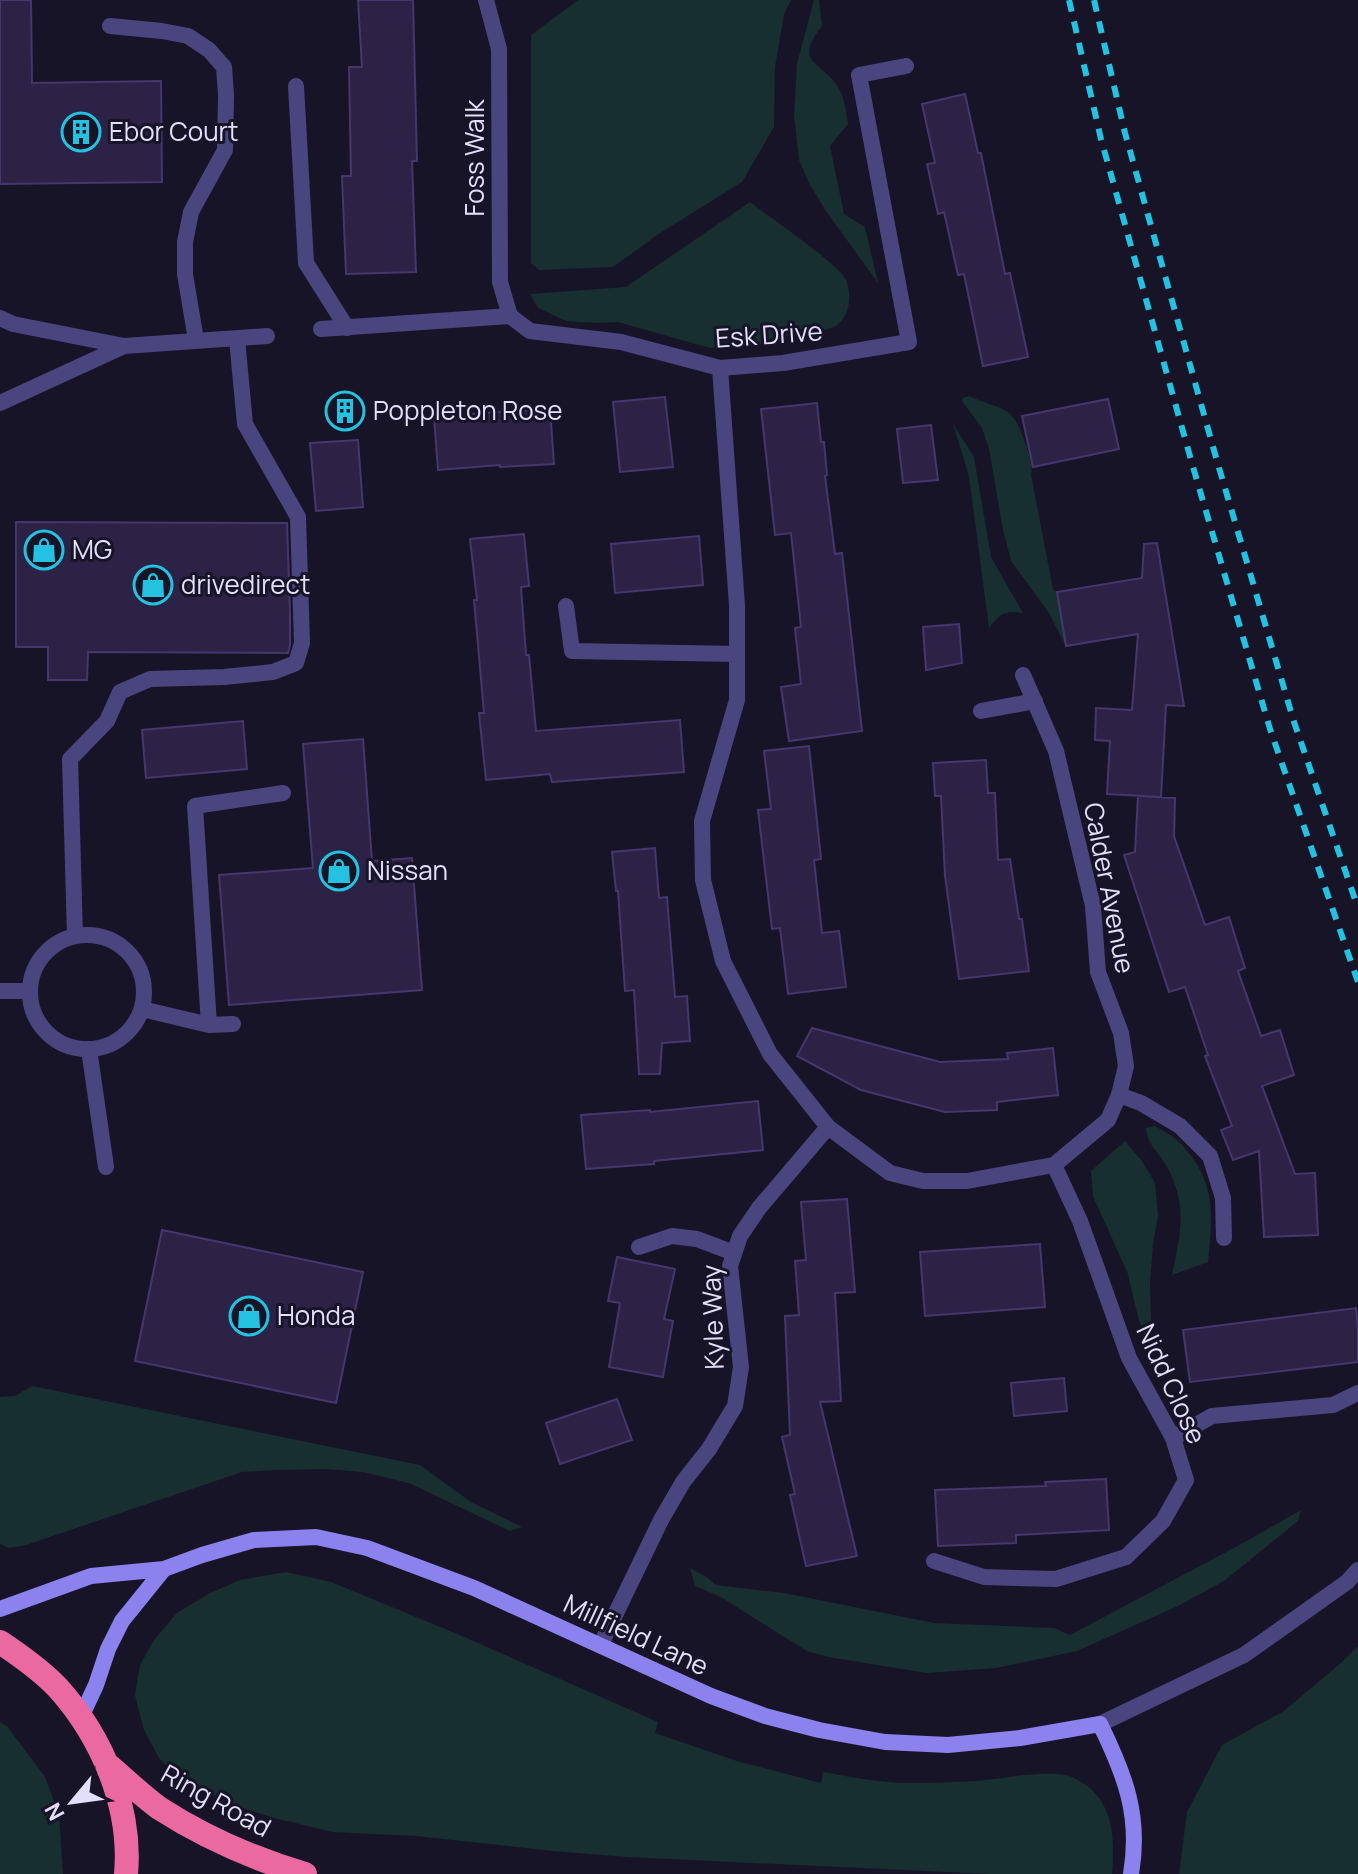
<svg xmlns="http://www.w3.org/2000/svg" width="1358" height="1874" viewBox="0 0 1358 1874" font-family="Manrope,sans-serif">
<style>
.green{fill:#172f30}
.building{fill:#2b2245;stroke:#45376e;stroke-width:2}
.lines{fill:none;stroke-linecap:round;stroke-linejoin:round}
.lane{stroke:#4b457f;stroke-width:16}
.street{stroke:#4b457f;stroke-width:16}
.secondary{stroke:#8b82ed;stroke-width:16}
.highway{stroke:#ea69a0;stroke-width:24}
.rail{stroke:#24c2e0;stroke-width:6;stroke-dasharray:12 10;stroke-linecap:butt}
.labels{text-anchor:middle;stroke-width:6;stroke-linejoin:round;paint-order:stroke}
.poi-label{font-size:26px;fill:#e3defa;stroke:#181427;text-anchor:start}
.street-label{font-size:26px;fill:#e3defa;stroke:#181427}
</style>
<rect width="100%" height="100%" fill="#181427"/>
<path class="green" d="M578 0H791L784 14 775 67 774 127 742 182 657 235 613 267 539 270 531 263V35Z
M814 0H819L822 26C792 64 822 61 838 87 845 98 846 112 848 124L830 146 844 214 865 227 878 283 826 211 809 183 799 160 794 115 797 64Z
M750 202C768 216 839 264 846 280 852 294 850 316 837 325 825 333 797 334 783 337L776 345 710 348 618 322 596 323 566 321 538 308 530 294 626 287Z
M969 396C1007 413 1013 403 1027 449 1030 458 1033 465 1031 475L1053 589 1057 592 1066 646 1049 613 1011 561 1003 530 989 449 982 428 962 401 963 398Z
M953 424 974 457 991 557 1023 613C1005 610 1000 614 989 628L969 476Z
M1155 1126C1163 1131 1174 1136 1181 1144 1216 1181 1213 1214 1208 1262L1172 1275C1181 1233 1188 1204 1166 1165 1158 1151 1147 1145 1146 1128Z
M1125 1141 1142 1161 1155 1183 1158 1216 1153 1244 1150 1284 1152 1358 1138 1317 1128 1274 1093 1196 1091 1171Z
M32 1386 420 1465 471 1502 522 1527 510 1531 409 1483 363 1472 325 1469 277 1470 242 1472 26 1545 9 1548 0 1544V1397L15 1396Z
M1301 1510 1298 1521 1224 1581 1178 1606 1077 1651 996 1668 927 1673 828 1657 807 1651 719 1596 695 1586 690 1568 708 1578 716 1585 784 1593 934 1623 1054 1628 1070 1635 1245 1542Z
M286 1572 331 1582 462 1636 658 1722 655 1733 737 1761 821 1783 823 1772C851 1777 880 1783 908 1783 931 1783 954 1782 976 1781 1001 1779 1053 1768 1074 1778 1114 1797 1115 1836 1112 1874H989L627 1857 553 1851 416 1836 333 1832 274 1818 237 1806 179 1779 159 1758 144 1730 135 1695 140 1665 154 1640 177 1613 208 1594 240 1580Z
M1358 1646V1874H1179L1187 1812 1222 1745 1284 1711 1342 1662Z
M0 1722 7 1726 45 1777 59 1814 63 1874H0Z"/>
<path class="building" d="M0 0H31L32 83 161 81 162 182 0 184Z
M358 0H413L417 161H412L416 272 346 274 342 176H351L349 67H362Z
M965 94 978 153H981L1005 274 1010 273 1028 357 983 366 964 274 958 275 944 212 938 214 927 164 935 163 922 104Z
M665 397 673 467 620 472 613 402Z
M1108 399 1119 449 1033 467 1022 416Z
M817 403 821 442H824L827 475 825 476 835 554 842 553 862 731 789 741 781 687 801 684 795 628 801 627 791 533 775 535 761 409Z
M550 408 554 464 500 467V465L438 470 434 417Z
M931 425 938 480 903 483 897 429Z
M358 440 363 507 316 511 310 443Z
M16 522 287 523 290 613V645L288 653 88 652 87 680H48V647H16Z
M524 534 529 586 521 587 526 655H529L536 731 680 720 684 772 552 782 550 774 486 780 479 713H484L474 600H477L470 539Z
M699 536 703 585 615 593 611 544Z
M1157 543 1184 706 1166 705 1161 797 1107 794 1110 741 1095 740 1096 708 1132 710 1138 634 1066 646 1057 592 1142 578 1144 544Z
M959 624 962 663 926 670 923 627Z
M243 721 247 769 146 778 142 730Z
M363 739 372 861 412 858 422 990 229 1005 219 875 313 868 303 744Z
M809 746 821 859 814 860 822 933 839 931 846 987 788 994 780 928 772 929 758 810 771 809 764 751Z
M986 760 988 793H995L998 860 1010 859 1019 919H1022L1029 971 959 979 945 876 941 796H935L933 763Z
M1138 796 1175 798 1174 836 1205 925 1229 917 1245 968 1238 971 1261 1036 1280 1030 1294 1075 1262 1086 1295 1174 1315 1173 1318 1235 1264 1237 1259 1151 1233 1160 1221 1130 1232 1126 1205 1056 1208 1055 1185 987 1169 992 1124 855 1135 852Z
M655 848 659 898 667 897 675 997 687 996 690 1041 662 1043 660 1074H639L634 990 625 991 618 891H616L612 852Z
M812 1028 940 1062 1008 1059 1007 1053 1053 1048 1058 1095 997 1102V1110L945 1112 861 1090 797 1056Z
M758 1101 763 1150 654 1161V1164L586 1169 581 1115 650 1110V1112Z
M847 1199 855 1292 835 1293 841 1401 820 1402 857 1556 806 1566 790 1495 795 1494 782 1437 790 1435 785 1316 799 1315 795 1261 806 1260 801 1202Z
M162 1230 363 1272 336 1403 135 1361Z
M1040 1244 1045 1307 925 1316 920 1252Z
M617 1257 675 1269 664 1319 673 1321 663 1377 609 1367 620 1303 608 1301Z
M1356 1308 1358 1330V1362L1190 1382 1183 1330Z
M1064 1378 1067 1411 1014 1416 1011 1383Z
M617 1399 632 1440 560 1464 546 1423Z
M1106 1479 1109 1530 1016 1535V1543L938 1546 935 1490 1046 1486 1045 1482Z"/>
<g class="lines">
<path class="lane" d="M296 86 306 263 347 328
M30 992a57 57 0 1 1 114 0a57 57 0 1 1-114 0Z
M75 936 70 759 107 721 120 692 150 679 224 677 273 672 296 663 302 643 298 517 245 424 237 339
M0 991H29
M142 1009 209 1025 233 1024
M209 1025 195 806 283 793
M89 1049 106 1167
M1119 1095 1141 1103 1180 1126 1210 1156 1223 1198 1224 1238
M639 1247 672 1236 697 1239 734 1253
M1173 1438 1212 1416 1333 1405 1358 1393"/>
<path class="street" d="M486 0 499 49 500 282 510 316
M110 26 162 31 188 36 209 50 224 67 226 95 225 150 191 212 185 242V274L196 340
M0 318 13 324 124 346 267 336
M321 329 510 316 530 331 621 342 720 368 783 363 909 342 859 75 906 66
M720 368 737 605V700L702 821 703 880 723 961 770 1054 828 1127 890 1173 923 1181H967L1054 1165 1108 1120 1119 1095 1126 1066 1121 1033 1098 972 1093 906 1056 751 1023 675
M0 403 124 346
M566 606 572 651 737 654
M981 711 1035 701
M934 1561 984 1577 1056 1579 1126 1557 1163 1521 1186 1480 1173 1438 1129 1358 1080 1221 1054 1165
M601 1644 661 1520 683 1482 709 1449 735 1406 741 1367 730 1266 740 1236 759 1208 828 1127
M1100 1724 1244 1655 1347 1582 1358 1570"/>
<path class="secondary" d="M0 1609 91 1576 164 1569 202 1555 254 1540 316 1537 367 1548 474 1588 711 1696 765 1716 819 1730 885 1742 948 1745 1020 1738 1100 1724C1125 1775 1141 1816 1131 1874
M81 1717 96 1685 108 1649 122 1621 164 1569"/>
<path class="highway" d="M0 1642C21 1656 41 1670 58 1688 102 1737 132 1807 126 1874
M107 1764C124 1778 141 1795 159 1808 204 1837 254 1859 305 1874"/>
<path class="rail" d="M1069 0 1101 139 1193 467 1270 729 1358 982
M1094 0 1125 133 1217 461 1294 722 1358 908"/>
</g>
<defs>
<symbol id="building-ring" viewBox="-11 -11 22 22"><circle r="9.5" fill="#181427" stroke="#24c2e0" stroke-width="1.5"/><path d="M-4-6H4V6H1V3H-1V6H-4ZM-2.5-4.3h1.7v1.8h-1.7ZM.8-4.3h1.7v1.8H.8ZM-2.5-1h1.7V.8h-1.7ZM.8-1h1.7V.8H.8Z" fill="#24c2e0"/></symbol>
<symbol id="shop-ring" viewBox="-11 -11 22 22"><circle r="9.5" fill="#181427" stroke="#24c2e0" stroke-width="1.5"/><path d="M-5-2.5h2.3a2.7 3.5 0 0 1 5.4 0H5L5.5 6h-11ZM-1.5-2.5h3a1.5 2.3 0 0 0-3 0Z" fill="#24c2e0"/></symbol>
</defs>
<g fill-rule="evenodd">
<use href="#building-ring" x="59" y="110" width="44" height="44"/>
<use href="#building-ring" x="323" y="389" width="44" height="44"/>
<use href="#shop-ring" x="22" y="528" width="44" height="44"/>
<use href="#shop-ring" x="131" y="563" width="44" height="44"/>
<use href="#shop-ring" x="317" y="849" width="44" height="44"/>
<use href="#shop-ring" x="227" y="1294" width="44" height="44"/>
</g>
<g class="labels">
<g class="poi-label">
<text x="109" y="141">Ebor Court</text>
<text x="373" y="420">Poppleton Rose</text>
<text x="72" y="559">MG</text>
<text x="181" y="594">drivedirect</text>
<text x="367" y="880">Nissan</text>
<text x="277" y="1325">Honda</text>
</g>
<g class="street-label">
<text transform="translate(475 158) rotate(-90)" y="9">Foss Walk</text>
<text transform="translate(769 335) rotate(-4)" y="9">Esk Drive</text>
<text transform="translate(1109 888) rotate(79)" y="9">Calder Avenue</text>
<text transform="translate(713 1317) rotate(-92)" y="9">Kyle Way</text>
<text transform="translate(1171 1384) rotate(65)" y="9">Nidd Close</text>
<text transform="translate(636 1635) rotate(25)" y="9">Millfield Lane</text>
<text transform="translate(216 1801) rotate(29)" y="9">Ring Road</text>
</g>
</g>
<g transform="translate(72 1802) rotate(241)" stroke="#181427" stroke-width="6" paint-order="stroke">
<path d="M0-6L14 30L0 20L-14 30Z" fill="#e3defa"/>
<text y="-12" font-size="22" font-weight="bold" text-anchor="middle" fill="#e3defa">N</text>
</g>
</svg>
